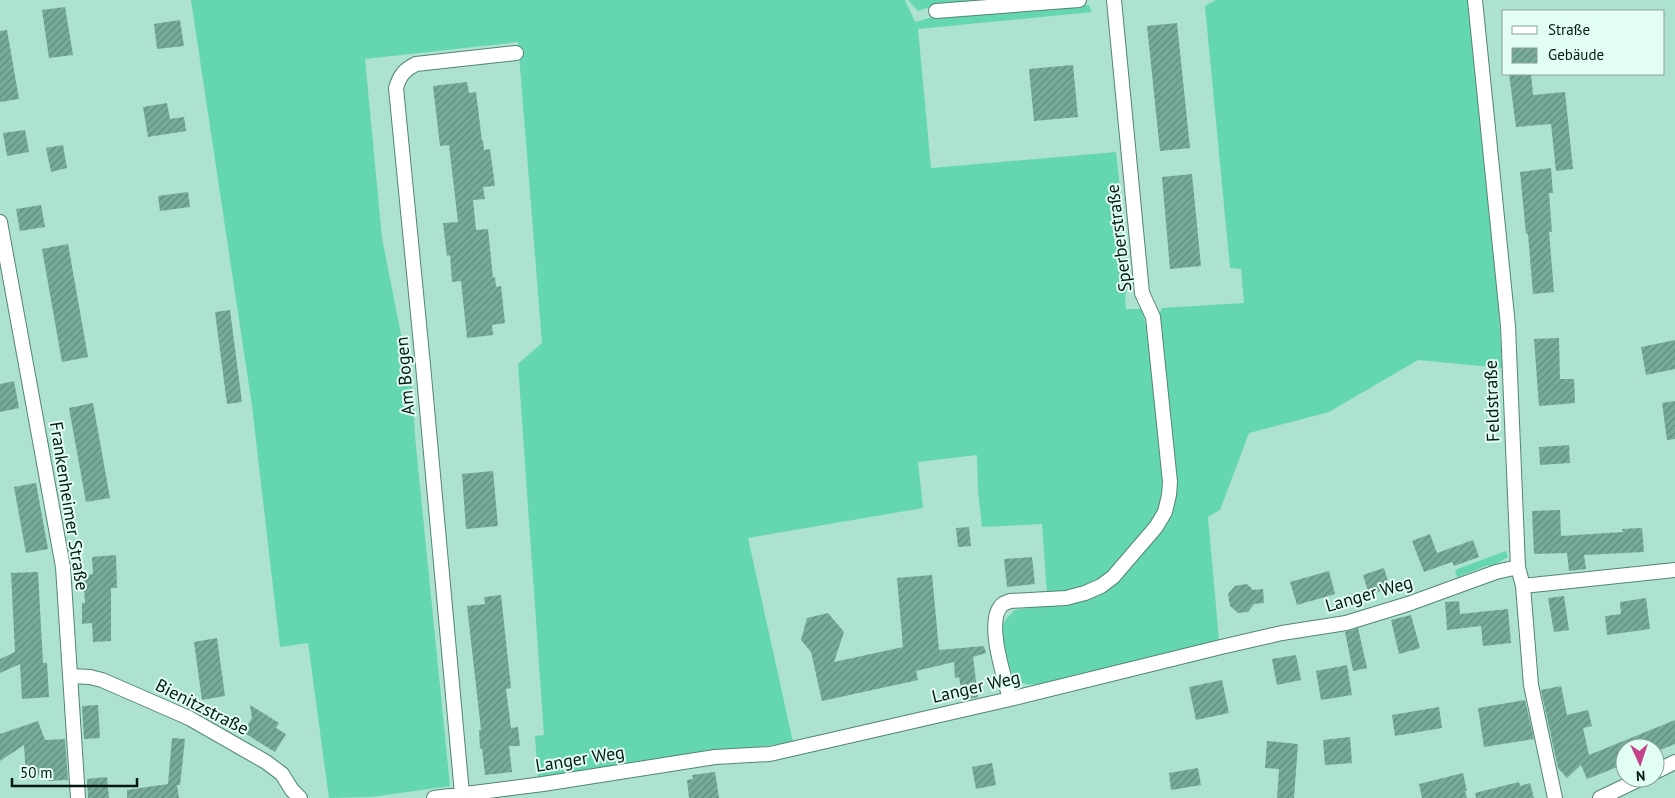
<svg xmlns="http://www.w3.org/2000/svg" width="1675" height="798" viewBox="0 0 1675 798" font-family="'PT Sans',sans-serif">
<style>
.grass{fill:#65d6b2}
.building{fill:url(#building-hatch)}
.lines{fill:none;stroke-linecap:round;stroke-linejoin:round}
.minor-casing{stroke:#528574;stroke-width:16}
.minor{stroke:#fff;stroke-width:14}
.labels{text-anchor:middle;stroke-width:4;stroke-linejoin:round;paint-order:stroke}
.street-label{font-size:18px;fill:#051913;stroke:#e2fdf2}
</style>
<defs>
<pattern id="building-hatch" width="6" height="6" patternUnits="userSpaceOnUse" patternTransform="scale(1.25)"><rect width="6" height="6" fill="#78ac9a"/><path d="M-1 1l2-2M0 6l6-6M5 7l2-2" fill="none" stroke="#608b7c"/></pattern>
</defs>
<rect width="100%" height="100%" fill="#ace2ce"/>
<path class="grass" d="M191 0H905L915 22 940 15 1089 5 1092 12 918 29 931 168 1116 152 1130 282 1125 296 1126 309H1142L1150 342 1164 494 1161 509 1152 523 1098 583 1075 590 1047 594 1042 524 982 527 978 491 977 455 918 462 923 508 748 538 793 742 538 779 535 736 544 735 518 364 542 343 518 42 365 59 382 238 413 395 415 436 450 786 372 797 329 798 308 643 280 647 252 406Z
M908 0H1001L933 6 918 11Z
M1216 0H1468L1497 276 1502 368 1418 360 1329 412 1249 433 1220 510 1208 517 1219 640 1043 684C1034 684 1025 686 1017 680 1008 673 1000 636 1003 625 1005 619 1011 614 1015 610L1086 600 1165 524 1158 317 1162 308 1244 303 1241 269 1230 268 1205 6Z
M1506 551 1508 557 1491 567 1488 565 1457 577 1455 570Z"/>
<path class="building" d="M65 7 73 55 49 58 42 10Z
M180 20 184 46 157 49 154 24Z
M1177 23 1190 148 1160 151 1147 26Z
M7 30 19 99 0 102V31Z
M1073 65 1078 117 1034 121 1029 69Z
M1509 74H1531L1533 95 1565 92 1573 169 1556 171 1551 124 1516 127Z
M467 82 469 93 476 92 482 141 483 140 484 150 490 149 495 186 483 187 485 199 473 200 476 230 488 229 493 278 495 277 496 287 501 286 505 323 492 325 493 335 467 338 461 281 452 282 450 255 447 256 443 223 458 222 449 145 440 146 433 86Z
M167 103 170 119 184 117 186 131 148 137 143 107Z
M25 130 29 152 7 156 3 133Z
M63 145 67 168 51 172 46 148Z
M1551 168 1553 193H1549L1552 232H1549L1554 292 1533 294 1528 234H1526L1520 172Z
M1192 174 1201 266 1170 269 1162 177Z
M188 192 190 207 160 211 158 196Z
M41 205 45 227 20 231 16 209Z
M68 244 88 357 62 362 42 249Z
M230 310 242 402 227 404 215 312Z
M1559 338 1560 379H1574L1575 403 1539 406 1534 339Z
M1675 340V369L1646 375 1641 347Z
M14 381 19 408 0 412V384Z
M1675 401V439L1667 440 1662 403Z
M93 403 110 498 86 502 69 408Z
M1569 445 1570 463 1540 465 1539 447Z
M493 471 498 526 466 529 462 474Z
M36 483 48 549 26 553 14 487Z
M1560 510 1561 536 1623 532 1622 529 1642 528 1644 552 1584 555 1586 569 1569 571 1567 553 1534 554 1532 511Z
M969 527 971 546 958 547 956 528Z
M1430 534 1437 553 1473 540 1479 557 1454 566 1452 562 1424 572 1412 541Z
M116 555 117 588H111V641L93 642 92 623 82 624V603H85L83 575 93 574 92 557Z
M1032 557 1035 584 1007 587 1004 559Z
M1384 568 1390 588 1369 595 1363 575Z
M1329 571 1335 594 1297 605 1290 582Z
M38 572 43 663H47L49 697 22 699 20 664 0 673V659L15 652 11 573Z
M932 575 939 650 984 646 986 653 973 657 978 697 963 700 959 677 955 678 954 662 916 671 918 680 822 701 811 652 801 640 807 618 828 613 844 632 834 662 903 647 897 578Z
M1247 584 1253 590 1263 589 1264 603 1254 604 1248 612 1238 613 1230 606 1228 594 1235 586Z
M501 595 511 688 506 689 511 728 518 727 520 746H509L512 772 485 775 482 748 480 749 479 730H481L467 606 485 604 484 597Z
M1564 596 1569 630 1554 632 1548 598Z
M1646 598 1650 629 1607 635 1605 616 1621 614 1620 602Z
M1459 601 1460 614 1508 609 1511 643 1483 646 1481 626 1447 630 1445 602Z
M1411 615 1420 648 1399 654 1391 620Z
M1358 628 1367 668 1353 671 1345 632Z
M217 638 225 696 202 700 194 642Z
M1296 655 1301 680 1277 685 1272 659Z
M1347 665 1352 695 1321 700 1316 671Z
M1222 680 1229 713 1196 720 1189 687Z
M1561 686 1567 715 1588 710 1592 726 1583 728 1589 755 1675 720V744L1655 752V748H1625V764L1587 779 1581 765 1567 778 1558 768 1541 690Z
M1525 700 1534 739 1484 747 1478 708Z
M98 705 100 738 84 739 82 706Z
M250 705 279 723 276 728 286 734 275 752 243 732 252 718Z
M1439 707 1442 728 1395 736 1392 715Z
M38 721 45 740 65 739 68 780 48 781V775L26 776 24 745 0 761V734Z
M1350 737 1352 763 1325 765 1323 740Z
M172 738 185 739 180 785H177L179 798H127V790L168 784Z
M1267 741 1298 744 1294 798H1277L1279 769 1265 768Z
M992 763 996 785 976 789 972 767Z
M1198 768 1201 785 1171 790 1169 773Z
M715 772 719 798H689L687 780 693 779 692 775Z
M1463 773 1467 791H1465L1467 798H1422L1419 784Z
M107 777 109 798H88L87 779Z
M1519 782 1520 786 1530 783 1534 798H1476L1475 793Z"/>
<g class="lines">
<defs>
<path id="minor" d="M1475 0 1508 326 1518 567 1523 586 1531 685 1555 798
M936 11 1079 0
M0 222 63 567 78 798
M1523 586 1675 570
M71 676 90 677 102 680 189 718 266 762 282 774 292 790 300 798
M1010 699C1005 679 984 619 1003 604 1005 603 1008 602 1010 601L1066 598 1085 593 1101 586 1113 577 1156 527 1165 512 1169 495 1170 482 1153 317 1142 293 1114 0
M1655 772 1675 762
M462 794 423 365 396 88C400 75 404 70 416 64L516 53
M434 798 543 784 715 757 770 754 1010 699 1221 647 1282 633 1346 623 1408 604 1496 572 1518 567
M1600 798 1642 778"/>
</defs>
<use href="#minor" class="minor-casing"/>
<use href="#minor" class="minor"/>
</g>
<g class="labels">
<g class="street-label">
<text transform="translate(1119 238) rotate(-97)" y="6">Sperberstraße</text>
<text transform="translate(405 376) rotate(-95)" y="6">Am Bogen</text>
<text transform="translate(1492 401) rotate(-92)" y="6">Feldstraße</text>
<text transform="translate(69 506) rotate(81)" y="6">Frankenheimer Straße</text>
<text transform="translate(1369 594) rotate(-16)" y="6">Langer Weg</text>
<text transform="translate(976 687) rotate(-13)" y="6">Langer Weg</text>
<text transform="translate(202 707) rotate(27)" y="6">Bienitzstraße</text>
<text transform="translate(580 759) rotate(-9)" y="6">Langer Weg</text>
</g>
</g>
<rect x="1502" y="10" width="162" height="65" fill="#e2fdf2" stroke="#8aa299"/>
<rect x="1512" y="26" width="25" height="8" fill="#ffffff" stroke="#8aa299"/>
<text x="1548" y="35" font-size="15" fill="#051913">Straße</text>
<rect x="1512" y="48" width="25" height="15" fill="url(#building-hatch)" stroke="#8aa299"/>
<text x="1548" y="60" font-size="15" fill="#051913">Gebäude</text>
<g transform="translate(1640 763) rotate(177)"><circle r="24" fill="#e2fdf2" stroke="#8aa299"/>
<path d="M0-4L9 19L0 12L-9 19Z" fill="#c44289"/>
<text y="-8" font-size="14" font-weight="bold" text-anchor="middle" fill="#051913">N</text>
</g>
<path d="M12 778v8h125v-8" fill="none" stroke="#051913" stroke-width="2.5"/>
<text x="20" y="778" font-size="15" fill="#051913" stroke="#e2fdf2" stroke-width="4" paint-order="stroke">50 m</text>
</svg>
